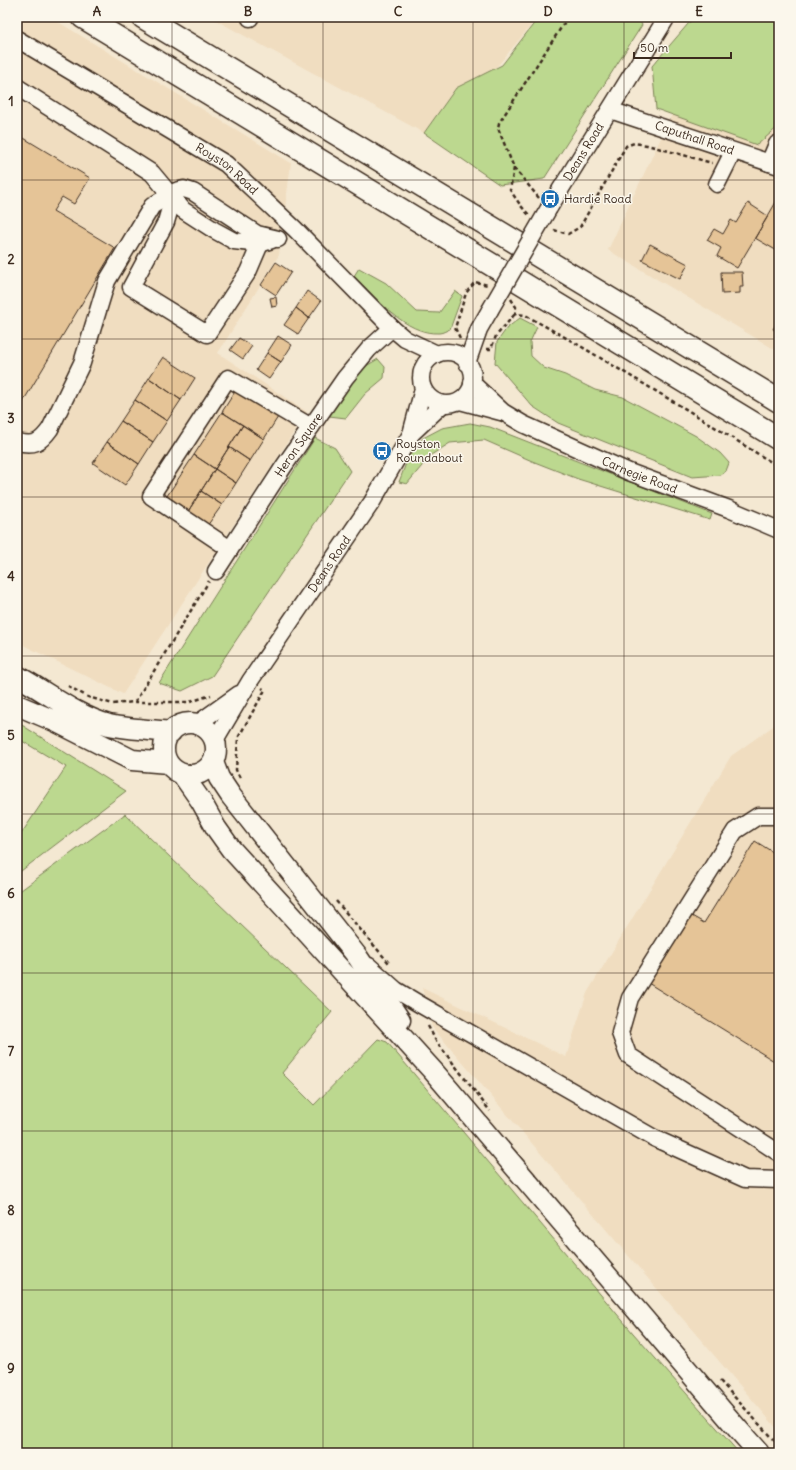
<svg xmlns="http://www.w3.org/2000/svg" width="796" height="1470" viewBox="0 0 796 1470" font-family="Delius,sans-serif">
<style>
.built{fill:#f0ddc0}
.green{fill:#bcd88f;stroke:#7c8156}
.building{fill:#e5c497;stroke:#3b2a1e}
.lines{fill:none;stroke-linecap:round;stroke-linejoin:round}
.minor-casing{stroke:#3b2a1e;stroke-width:19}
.major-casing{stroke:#3b2a1e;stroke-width:23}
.highway-casing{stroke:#3b2a1e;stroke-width:25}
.path{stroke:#3b2a1e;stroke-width:2.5;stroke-dasharray:4 3;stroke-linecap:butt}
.minor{stroke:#fbf7ec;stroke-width:16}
.major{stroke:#fbf7ec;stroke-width:20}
.highway{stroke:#fbf7ec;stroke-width:22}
.minor-bridge-casing{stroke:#3b2a1e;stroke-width:19;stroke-linecap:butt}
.minor-bridge{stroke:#fbf7ec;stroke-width:16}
.grid{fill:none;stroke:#3b2a1e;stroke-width:1;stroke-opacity:0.55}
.labels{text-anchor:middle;stroke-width:3;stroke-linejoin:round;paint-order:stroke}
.street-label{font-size:12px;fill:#3b2a1e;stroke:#fbf7ec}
.poi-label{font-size:12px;fill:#3b2a1e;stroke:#fbf7ec;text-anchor:start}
.neatline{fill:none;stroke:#3b2a1e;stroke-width:1.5}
.grid-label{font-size:13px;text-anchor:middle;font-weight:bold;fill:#3b2a1e}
</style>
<rect width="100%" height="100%" fill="#f4e8d2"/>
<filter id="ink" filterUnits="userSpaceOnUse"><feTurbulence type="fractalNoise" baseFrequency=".025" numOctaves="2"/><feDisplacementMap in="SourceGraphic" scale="8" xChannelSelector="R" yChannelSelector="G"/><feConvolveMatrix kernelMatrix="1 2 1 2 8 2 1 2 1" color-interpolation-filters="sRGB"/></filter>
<g filter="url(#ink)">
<path class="built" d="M17 17H50L291 163 279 255 218 353 307 412 123 694 17 642Z
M210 17H538L495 69 456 88 424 133Z
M718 17H779V352L608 250Z
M779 722V1431L432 1027 422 988 566 1057 587 993 731 756Z"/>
<path class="green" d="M539 17H638L642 25 544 179 500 185 424 133 456 88 502 65Z
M694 17H779V126L757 145 656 109 652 66Z
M359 268 386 283 417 312 439 313 455 291 462 296 450 329C447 330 443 333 439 333 405 335 376 297 354 276Z
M520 318 537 327 530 342 531 356 544 368 565 375 595 390 623 397 696 436 720 453 729 463 726 471 721 475 692 477 558 423 532 406 495 363 497 342 507 328Z
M378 359 385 367 384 378 365 394 346 418 329 416 361 369Z
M470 423 490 427 712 514 710 520 578 479 532 461 484 440 450 443 431 455 407 484 399 482 408 458 423 438 442 428Z
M315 438 335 448 350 471 212 676 182 691 159 683Z
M17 722 126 791 17 874V840L66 767 17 738Z
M125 814 332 1012 282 1073 314 1105 378 1039 387 1042 633 1333 739 1453H17V893Z"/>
<path class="building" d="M17 134 90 178 74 204 62 197 53 211 115 248 21 405 17 402Z
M779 197V252L755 238Z
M748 203 768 216 737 268 717 256 721 248 707 240 714 229 723 234 731 220 736 223Z
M650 244 688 264 680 279 642 260Z
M276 262 291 272 276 295 261 285Z
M721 272H742L743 287H740V293L722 294Z
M307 291 321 301 309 318 296 308Z
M276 297 277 306 272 307 270 298Z
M296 308 309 318 298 334 284 325Z
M779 319V333L773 329Z
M278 336 292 345 281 362 267 353Z
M239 338 252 346 243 359 230 350Z
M267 353 281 362 269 379 256 370Z
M163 357 195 378 181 400 149 378Z
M149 378 181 400 167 421 135 400Z
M236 390 278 417 264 439 222 412Z
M135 400 167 421 153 442 121 421Z
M222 412 243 425 215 469 194 455Z
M121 421 153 442 139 464 107 442Z
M243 425 264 439 250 461 229 447Z
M107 442 139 464 125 485 93 463Z
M229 447 250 461 236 483 215 469Z
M194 455 215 469 187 513 165 499Z
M215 469 236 483 222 505 201 491Z
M201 491 222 505 207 526 187 513Z
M755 841 779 856V1064L648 983 690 915 704 923Z"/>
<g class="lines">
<defs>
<g id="minor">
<path d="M250 18V17"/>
<path id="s1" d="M17 39 226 164 295 229 392 328 405 339 437 354"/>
<path d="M17 87 152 173 183 210 214 230 234 241 260 244 272 240"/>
<path id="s2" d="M610 110 779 166"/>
<path d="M769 163 777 144"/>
<path d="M717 184 733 152"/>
<path d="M173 198 166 222 131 287 207 334 248 272 260 244"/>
<path id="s3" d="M549 208 667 17"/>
<circle cx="447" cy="378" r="26"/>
<path d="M467 363 479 329 490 310"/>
<path id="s4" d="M472 383 503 412 523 424 629 472 729 509 779 530"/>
<path d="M460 401 501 412"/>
<path d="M411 434 443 404"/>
<path d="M17 442C34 446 40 443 50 429L82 363 107 281 152 206 176 191 184 189 193 192 257 234 278 239"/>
<path d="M230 549 151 496 228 378 311 427"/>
<path id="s5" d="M216 571 284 466 345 378 369 349 392 328"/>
<path d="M197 724 239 694"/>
<path id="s6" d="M215 740 250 681 372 502 411 434 423 389"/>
<path d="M779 816H758L735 831 630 998 620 1033 628 1055 779 1153"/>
<path d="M369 966 396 990 421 1005 654 1138 745 1179 779 1180"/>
</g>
<path id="major" d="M17 676C47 692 76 716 109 725 129 729 151 730 171 732
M17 705 57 722 132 760 168 763
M164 749a26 26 0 1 1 52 0a26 26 0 1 1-52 0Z
M213 762 219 778 231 796 357 956 400 1020
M182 774 201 801 216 828 231 849 434 1072 736 1427 759 1453"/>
<path id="highway" d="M83 17 779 439
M143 17 779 401"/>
</defs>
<use href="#minor" class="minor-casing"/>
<use href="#major" class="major-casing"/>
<use href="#highway" class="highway-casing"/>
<path class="path" d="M514 168 510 190 521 206 529 215
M539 198 514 168 498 128 499 123 568 17
M554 230 568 234 580 227 626 146 634 143 647 145 712 163
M511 299 516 307 515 314 525 315 577 344 689 411 779 467
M460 338 455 328 466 293 475 282 488 285
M487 349H491L496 336 515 314
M68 686 88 697 113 704 135 702H190L211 695
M135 702 209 581
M240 778 236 770 238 738 265 690 262 688
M336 901 389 963
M428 1026 436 1041 490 1111
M720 1381 779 1446"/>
<use href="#minor" class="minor"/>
<use href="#major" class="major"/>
<use href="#highway" class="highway"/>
<defs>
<path id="minor-bridge" d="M490 310 549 208"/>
</defs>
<use href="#minor-bridge" class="minor-bridge-casing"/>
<use href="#minor-bridge" class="minor-bridge"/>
</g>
</g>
<path class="grid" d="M172 17V1453M323 17V1453M473 17V1453M624 17V1453M17 180H779M17 339H779M17 497H779M17 656H779M17 814H779M17 973H779M17 1131H779M17 1290H779"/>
<defs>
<symbol id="bus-disc" viewBox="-11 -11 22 22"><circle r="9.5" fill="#1f6fb2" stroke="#fbf7ec"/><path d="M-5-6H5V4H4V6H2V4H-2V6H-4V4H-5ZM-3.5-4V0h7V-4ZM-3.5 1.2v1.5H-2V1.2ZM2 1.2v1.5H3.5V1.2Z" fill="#fff"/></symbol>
</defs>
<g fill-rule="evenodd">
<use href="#bus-disc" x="539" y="188" width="22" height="22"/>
<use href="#bus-disc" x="371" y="440" width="22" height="22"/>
</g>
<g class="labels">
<g class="street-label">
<text dy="4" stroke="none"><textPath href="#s2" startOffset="89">Caputhall Road</textPath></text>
<text dy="4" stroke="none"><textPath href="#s3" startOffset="66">Deans Road</textPath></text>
<text dy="4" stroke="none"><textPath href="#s1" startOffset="247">Royston Road</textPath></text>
<text dy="4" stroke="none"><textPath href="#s5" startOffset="151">Heron Square</textPath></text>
<text dy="4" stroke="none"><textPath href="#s4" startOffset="193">Carnegie Road</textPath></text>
<text dy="4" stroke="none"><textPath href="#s6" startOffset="210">Deans Road</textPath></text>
</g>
<g class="poi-label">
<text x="564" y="203">Hardie Road</text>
<text x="396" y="448">Royston<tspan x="396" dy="14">Roundabout</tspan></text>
</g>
</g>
<rect width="796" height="1470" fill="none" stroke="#fbf7ec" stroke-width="44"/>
<path d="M634 52v6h97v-6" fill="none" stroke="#3b2a1e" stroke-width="2"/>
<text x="640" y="52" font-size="12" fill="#3b2a1e" stroke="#fbf7ec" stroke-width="3" paint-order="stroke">50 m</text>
<rect x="22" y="22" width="752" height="1426" class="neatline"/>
<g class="grid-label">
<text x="97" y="16">A</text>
<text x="248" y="16">B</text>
<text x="398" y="16">C</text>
<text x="548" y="16">D</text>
<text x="699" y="16">E</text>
<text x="11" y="106">1</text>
<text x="11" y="264">2</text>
<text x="11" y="423">3</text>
<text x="11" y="581">4</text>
<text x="11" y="740">5</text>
<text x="11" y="898">6</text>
<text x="11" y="1056">7</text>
<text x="11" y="1215">8</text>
<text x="11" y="1373">9</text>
</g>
</svg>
